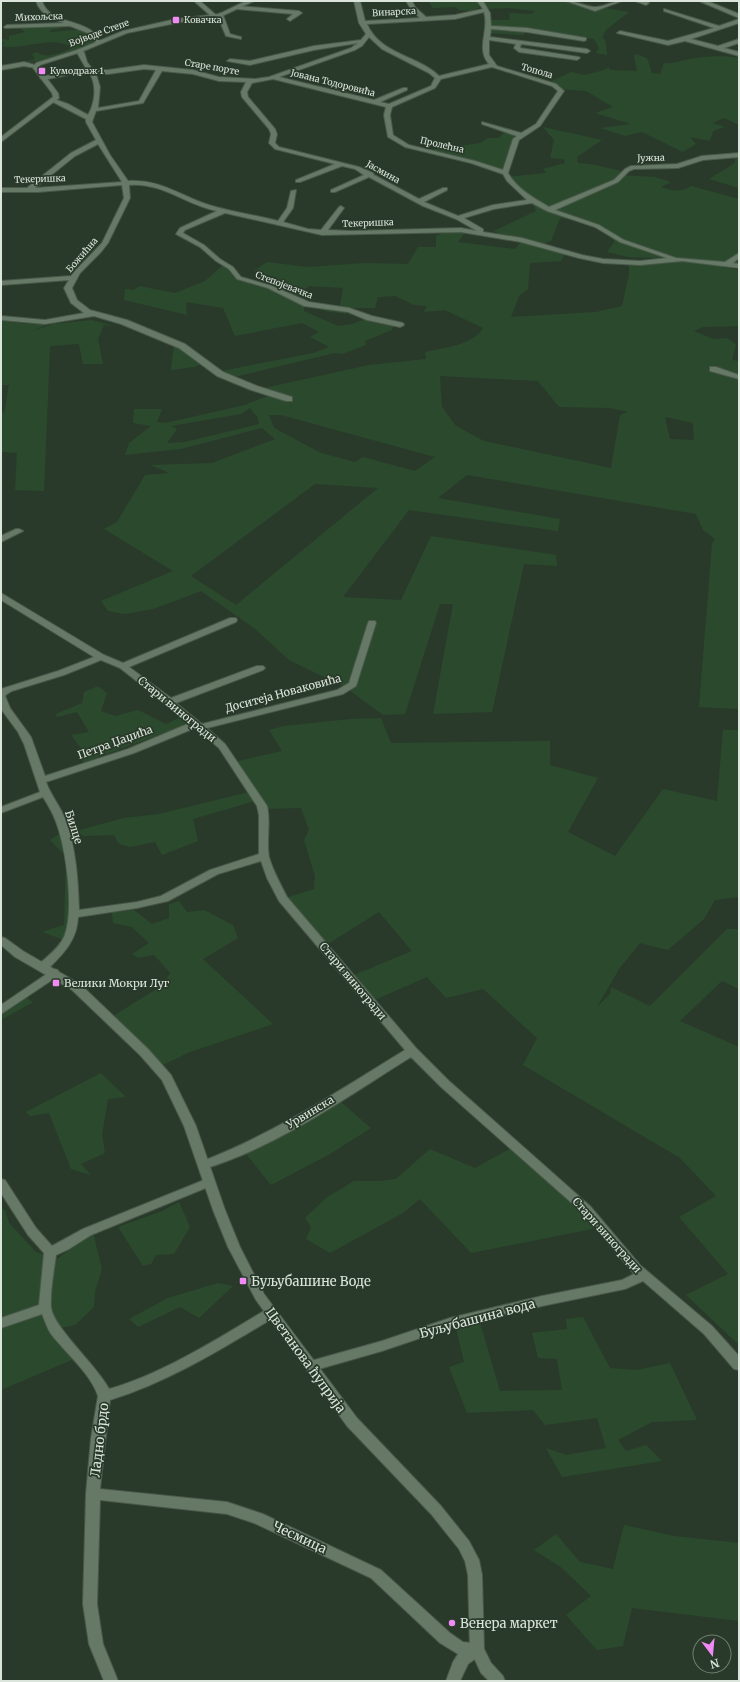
<svg xmlns="http://www.w3.org/2000/svg" width="740" height="1682" viewBox="0 0 740 1682" font-family="Merriweather,serif">
<style>
.green{fill:#2b4a2d;fill-rule:evenodd}
.lines{fill:none;stroke-linecap:round;stroke-linejoin:round}
.street-casing{stroke:#4a584a;stroke-width:2}
.secondary-casing{stroke:#4a584a;stroke-width:2}
.street{fill:#667967;fill-rule:evenodd}
.secondary{fill:#667967;fill-rule:evenodd}
.poi-dot{fill:#f08bf5;stroke:#293a2a;stroke-width:1.5}
.labels{text-anchor:middle;stroke-width:3.5;stroke-linejoin:round;paint-order:stroke}
.far-street-label{font-size:9px;fill:#dbe5db;stroke:#293a2a}
.far-poi-label{font-size:9px;fill:#dbe5db;stroke:#293a2a;text-anchor:start}
.street-label{font-size:11px;fill:#dbe5db;stroke:#293a2a}
.poi-label{font-size:11px;fill:#dbe5db;stroke:#293a2a;text-anchor:start}
.near-poi-label{font-size:13px;fill:#dbe5db;stroke:#293a2a;text-anchor:start}
.near-street-label{font-size:13px;fill:#dbe5db;stroke:#293a2a}
</style>
<rect width="100%" height="100%" fill="#293a2a"/>
<path class="green" d="M428 1H478L480 7 472 11 459 10 456 7 433 8Z
M483 1H568L597 9 605 8 629 12 606 30 602 38 605 39 607 55 596 53 599 48 594 39 526 29 524 35 487 33 488 20H510L509 13 531 14 535 11 507 8 489 9Z
M24 26H57L62 28 50 30V32L85 29 96 42C78 52 46 63 25 62L35 59 32 54 37 52C46 60 63 52 72 48 54 34 22 51 1 46L5 43 1 42V39L9 40V36L25 32 21 29Z
M635 54 647 58 652 73 660 74 664 63C674 64 680 61 689 59 704 56 724 55 739 58V125L724 118 713 123 725 127 713 131 710 141 690 137 696 144 683 152 642 132 625 136 600 128 631 124 595 113 613 107 586 91 560 89 548 83 571 72 585 75 604 70 609 67 610 70 637 71 634 57Z
M543 127 602 140 577 157 578 163 591 164 621 171 618 175 655 177 671 182 661 187C672 191 680 193 691 186L739 199V266L692 259 628 257 607 252 615 241 601 231 604 227 590 221 560 218 551 241 542 244 566 253 561 261 530 263 528 289 519 296 511 317 596 312 622 306 629 274V264C646 266 661 262 678 261 699 261 718 267 739 270V326L703 327 694 331 713 339 727 338 736 344 732 360 739 361V709L699 707 712 544 715 539 703 530 696 514 467 475 438 498 560 519 558 531 409 510 343 597 401 600 431 536 556 555 557 566 524 564 492 712 433 714 453 604H440L405 714 383 715 345 687 289 660 254 628 201 591 153 609 125 614 108 611 101 601 173 571 104 529 117 522 145 475 169 473 151 465 212 463 275 439 262 428 181 449 125 455 129 443 151 426 133 423 134 409H162L157 422 165 423 245 405 272 394 260 389 369 365 426 359 425 352C443 348 474 345 483 328L445 310 424 312 427 306 414 305 395 296 378 297 375 308H351L345 311 346 314C335 312 321 313 313 304 322 302 331 306 340 306L343 288 309 286 294 298 304 303V311L338 326 352 324 365 319 394 325 392 330 365 341 366 345 342 354 335 353 230 378 216 372 313 353 329 347 310 337 319 332 302 323 235 336 223 308 186 302 187 315 124 300 125 289 134 290 139 286 175 293 205 281 224 264 236 276 265 285 278 278 254 271 267 262 308 267 365 263 408 264 418 247H436V236L451 230 466 231 458 242 515 249 522 241 510 239 494 231 536 211 532 201 506 177 546 173 543 169 565 163 564 159 550 158 554 140ZM440 376 538 381 559 407 610 408 628 412 620 415 611 468 484 441 456 426 442 407ZM250 408 258 418 259 424 185 442 167 443 177 429 171 426 241 414ZM269 415H281L435 457 415 471 363 457 355 462 321 453 274 428ZM665 417 693 423 694 440 670 439ZM315 484 378 488 236 605 191 576Z
M508 130 522 135 517 137 505 173 487 166 430 150 480 143 488 138H498Z
M739 157V188L709 179 735 163V158Z
M92 320 114 326 104 325 98 339 103 364H83L79 344 50 346 44 491 15 490 17 453 1 452V413H4L9 385H1V321L28 324H48L32 331 53 324Z
M174 344 205 363 194 367 171 370Z
M98 686 107 693 101 711 115 716 138 710 166 724 181 717 188 724 83 763 80 747 71 735 89 732 77 712 57 717 56 714 82 703 84 692Z
M381 718 391 743 550 741V765L598 778 568 832 615 856 663 789 717 801 723 730H739V897L715 900 704 919 668 950 640 943 619 969 597 1007 610 994 611 987 650 1006 727 929H739V989L722 981 680 1021 739 1047V1345L686 1295 728 1274 679 1217 716 1196 680 1158 523 1065 537 1038 483 989 446 998 427 977 370 1002 349 977 412 951 379 912 326 945 283 899 314 889 315 876 304 840 309 830 301 808 263 809 259 800 193 819 198 841 162 855 155 842 130 847 119 844 114 835 84 836 76 831 124 818 159 814 253 791 234 762 282 751 269 730 284 726 350 719Z
M65 830 71 873 67 941 42 932 64 925 66 856 50 840Z
M179 901 187 912 204 910 233 925 238 938 203 959 273 1024 190 1052 158 1067 110 1018 163 985 170 973 154 955 138 958 132 954 149 943 132 927 113 923 112 912 134 910 152 924 169 918V904Z
M25 997 33 1002 1 1020V1012Z
M101 1073 126 1097 108 1099 102 1135 105 1153 81 1164 91 1175 71 1169 49 1113 30 1116 26 1112Z
M335 1097 371 1128 330 1154 271 1185 243 1150Z
M515 1146 602 1227 471 1253 420 1199 403 1213 330 1253 306 1239 311 1227 305 1218 326 1198 354 1181H381L396 1179 430 1149 475 1168Z
M179 1202 190 1227 174 1254 156 1255 151 1264 143 1266 118 1227 162 1211Z
M1 1207 5 1211 9 1223 36 1252 57 1259 93 1233 102 1269 95 1292 94 1307 75 1325 52 1330 74 1359 1 1390Z
M218 1283 233 1286 199 1318 180 1307 138 1327 129 1319 168 1298Z
M583 1317 610 1368 637 1370 670 1363 697 1420 652 1422 618 1440 626 1451 646 1445 662 1461 562 1477 546 1448 566 1455 606 1448 597 1418 545 1425 533 1410 467 1413 449 1367 464 1362 456 1328 480 1323 500 1391 562 1390 557 1359 538 1358 532 1333 567 1329 566 1319Z
M624 1525 674 1536 739 1543V1621L632 1608 623 1646 597 1650 566 1615 591 1596 562 1568 534 1550 556 1534 580 1562 613 1569Z"/>
<g class="lines">
<defs>
<path id="street" d="M36 1H42C49 23 78 19 93 32 97 35 99 39 101 42L96 43 88 33 70 26 5 28 4 27 7 25 64 23C52 19 40 14 36 1Z
M194 1H200L216 15V17H212Z
M354 1H360L365 21 420 18 411 9 406 1H412L415 7 426 17 455 15 483 9 477 1H483L490 13 491 26 527 28 586 38V40L584 41 527 32 491 29 490 37 587 49 590 51 587 53 521 44 520 48 579 57 580 58 577 60 519 52 514 48 516 44 489 40V55L497 66 556 84 564 91 540 126 519 140 508 173C517 189 534 198 549 207L614 180 625 169 631 166 677 164 702 156 739 153V157L703 160 678 168 634 169 629 171 618 182 555 210 599 225 624 240 676 258 725 262 739 253V258L733 263 739 264V268L682 261 640 265 603 263 579 258 521 242 461 232 322 235 225 213 185 230 183 233 204 245 220 259 233 267 241 277 272 286 309 302 349 308 372 316 403 323 404 325 400 327 367 320 348 312 304 306 268 288 237 279 229 269 216 261 200 247 176 234 180 228 217 211C186 205 162 182 129 185L130 198 108 243 101 252 80 273 72 288 77 300 90 310 127 320 185 344 223 372 257 386 292 397V401H286L251 390 217 376 179 348 121 324 94 316 45 324 1 320V316L45 320 84 313 71 303 64 288 69 280 1 285V281L71 276 75 271 102 243 124 198 122 185 38 192H1V188H27L71 153 96 140 86 122V119L51 101 54 99 68 104 88 115C95 103 97 86 90 74H73L43 80 40 78 41 77 73 70H87L76 51 79 49 84 52 87 62 93 70H108L144 65 193 70 219 77 255 79 269 77 351 48 358 43 314 50 250 65 227 61 230 59 250 61 314 46 361 40 366 34 359 23ZM484 12C490 30 475 48 489 64L439 76C418 55 380 55 367 24L455 19ZM369 37 382 49 429 73 435 78 431 86 389 104 380 102 407 90V88H403L374 100 279 77 355 50 362 46ZM492 67 552 86 558 91 536 124 521 133 482 122V124L517 136 513 139 503 170 475 161 409 145 393 135 390 115 392 107 435 88 441 79ZM144 69 156 70 139 101 98 108 100 87 96 74H108ZM162 71 193 74 219 81 246 82 241 92 242 97 269 129 271 134 269 143 275 149 335 164 296 180V182H300L342 166 355 169 364 175 331 190V192H335L369 177 423 206 456 219 477 231 461 228 351 231 328 230 344 208 341 206 339 207 321 230 308 229 283 222 293 208 296 190 291 191 287 208 278 221C255 215 231 212 209 205 180 196 161 179 128 181L110 155 92 122 96 111 143 103ZM273 79 386 107 384 115 388 137 405 147 471 163 503 174 507 181 527 200 493 205 458 216 424 202 447 190V188H443L419 199 374 175 373 173 359 167 279 147 275 143 277 134 275 129 248 97 247 92 252 83ZM98 144 122 182 35 188 75 156ZM532 203 547 211 595 227 620 242 667 258 640 261 603 259 582 255 522 238 483 232V229L464 218 494 209Z
M566 1C576 1 584 6 594 7 602 8 612 1 622 1L595 11Z
M635 1H645L649 3 646 5Z
M699 1H707L739 14V18Z
M238 6 299 11 302 13 290 21 287 19 293 14 236 9 235 8Z
M664 9 719 26 739 19V23L691 39 718 46 739 39V43L724 48 739 52V56L685 41 668 45 617 33 620 31 668 41 714 28 664 11Z
M220 13 223 15 230 34 241 37V39L226 36 217 15Z
M24 62 39 66 36 68 24 66 1 70V66Z
M710 367H716L739 375V379L710 371Z
M16 529H19L23 531 1 542V536Z
M1 593 104 655 123 663 230 618H236L237 620 236 622 129 667 171 698 257 666H263L265 668 263 670 176 703 202 724 337 690 349 683 368 623 369 621H375L376 623 356 686 343 694 207 728 225 744 267 806C271 823 266 840 269 857 273 871 281 885 287 897L416 1048 449 1081 590 1206 640 1265 712 1326 739 1356V1370L734 1369 704 1334 643 1281 625 1289 542 1306 450 1328 382 1351 312 1371 307 1370 306 1366 307 1362 382 1341 450 1318 542 1296 622 1280 634 1274 582 1212 441 1087 411 1057C345 1098 279 1146 204 1169L200 1168 198 1165 200 1162C274 1134 338 1091 405 1050L279 901 267 878 261 861 218 874 168 901 137 908 78 917C77 941 63 954 47 970H39L38 967 39 964C48 956 59 948 64 937 75 911 66 848 56 822 53 813 48 805 43 797L1 813V807L40 792 24 744 18 732 1 709V689L58 671 94 657 1 600ZM101 660 120 668 190 723 128 749 45 776 31 737 10 708 5 696 7 694 12 691 64 675ZM195 728 219 748 257 806 259 815V854L210 870 161 896 137 902 79 910C78 880 76 849 66 821 61 807 51 796 46 782L134 753Z
M54 969 58 970 59 973 58 976 1 1014V1005Z
M209 1178 213 1179 215 1182 213 1185 91 1235 69 1249 56 1255C54 1271 50 1290 51 1307 52 1326 98 1367 109 1389 162 1374 219 1338 267 1309L271 1308 275 1309 277 1313 275 1317C223 1348 169 1382 110 1400L100 1489 227 1502 263 1514 381 1570 450 1633 463 1642 482 1644 484 1649 482 1654 468 1664 460 1681H446L453 1662 458 1654 440 1643 371 1578 254 1523 227 1514 100 1500 97 1604 103 1644 118 1681H104L89 1644 83 1604 86 1494 91 1438 98 1396C91 1374 65 1352 51 1334 47 1328 45 1321 42 1314L1 1328V1318L39 1305 44 1253 28 1235 1 1193V1179L5 1180 36 1228 52 1246 83 1229Z"/>
<path id="secondary" d="M246 1H254L222 16 176 23 127 33 81 52 40 65 39 68 58 93 59 98 1 142V137L53 97 52 93 33 68 36 63 77 50 123 31 176 19 219 14Z
M1 937 5 938 23 951 80 984 148 1049 171 1075 196 1126 225 1210 240 1247 264 1294 357 1418 441 1506 469 1541 479 1560 482 1575 484 1649 491 1663 503 1676 505 1681H489L481 1673 470 1649 468 1575 465 1561 459 1549 431 1514 347 1426 256 1300 228 1247 213 1210 184 1126 162 1080 140 1055 72 990 15 957 1 945Z"/>
</defs>
<use href="#street" class="street-casing"/>
<use href="#secondary" class="secondary-casing"/>
<use href="#street" class="street"/>
<use href="#secondary" class="secondary"/>
</g>
<g class="poi-dot">
<rect x="172" y="16" width="8" height="8" rx="2"/>
<rect x="38" y="67" width="8" height="8" rx="2"/>
<rect x="52" y="979" width="8" height="8" rx="2"/>
<rect x="239" y="1277" width="8" height="8" rx="2"/>
<circle cx="452" cy="1623" r="4"/>
</g>
<g class="labels">
<g class="far-street-label">
<text transform="translate(394 12) rotate(-3)" y="3">Винарска</text>
<text transform="translate(39 17) rotate(-2)" y="3">Михољска</text>
<text transform="translate(99 33) rotate(-20)" y="3">Војводе Степе</text>
<text transform="translate(212 67) rotate(10)" y="3">Старе порте</text>
<text transform="translate(537 71) rotate(16)" y="3">Топола</text>
<text transform="translate(333 83) rotate(14)" y="3">Јована Тодоровића</text>
<text transform="translate(442 145) rotate(13)" y="3">Пролећна</text>
<text transform="translate(651 158) rotate(-1)" y="3">Јужна</text>
<text transform="translate(383 172) rotate(29)" y="3">Јасмина</text>
<text transform="translate(40 179) rotate(-2)" y="3">Текеришка</text>
<text transform="translate(368 223) rotate(-2)" y="3">Текеришка</text>
<text transform="translate(82 255) rotate(-49)" y="3">Божићна</text>
<text transform="translate(284 285) rotate(21)" y="3">Степојевачка</text>
</g>
<g class="far-poi-label">
<text x="184" y="23">Ковачка</text>
<text x="50" y="74">Кумодраж 1</text>
</g>
<g class="street-label">
<text transform="translate(283 693) rotate(-15)" y="4">Доситеја Новаковића</text>
<text transform="translate(177 709) rotate(39)" y="4">Стари виногради</text>
<text transform="translate(115 742) rotate(-20)" y="4">Петра Џаџића</text>
<text transform="translate(74 827) rotate(72)" y="4">Билце</text>
<text transform="translate(353 981) rotate(50)" y="4">Стари виногради</text>
<text transform="translate(310 1112) rotate(-31)" y="4">Урвинска</text>
<text transform="translate(607 1235) rotate(48)" y="4">Стари виногради</text>
</g>
<g class="poi-label">
<text x="64" y="987">Велики Мокри Луг</text>
</g>
<g class="near-poi-label">
<text x="251" y="1286">Буљубашине Воде</text>
<text x="460" y="1628">Венера маркет</text>
</g>
<g class="near-street-label">
<text transform="translate(477 1318) rotate(-15)" y="5">Буљубашина вода</text>
<text transform="translate(306 1360) rotate(54)" y="5">Цветанова ћуприја</text>
<text transform="translate(99 1440) rotate(-83)" y="5">Ладно брдо</text>
<text transform="translate(300 1537) rotate(25)" y="5">Чесмица</text>
</g>
</g>
<rect width="740" height="1682" fill="none" stroke="#dbe5db" stroke-width="4"/>
<g transform="translate(712 1654) rotate(164)"><circle r="19" fill="#293a2a" stroke="#707e71"/>
<path d="M0-3L7 15L0 10L-7 15Z" fill="#f08bf5"/>
<text y="-6" font-size="11" font-weight="bold" text-anchor="middle" fill="#dbe5db">N</text>
</g>
</svg>
